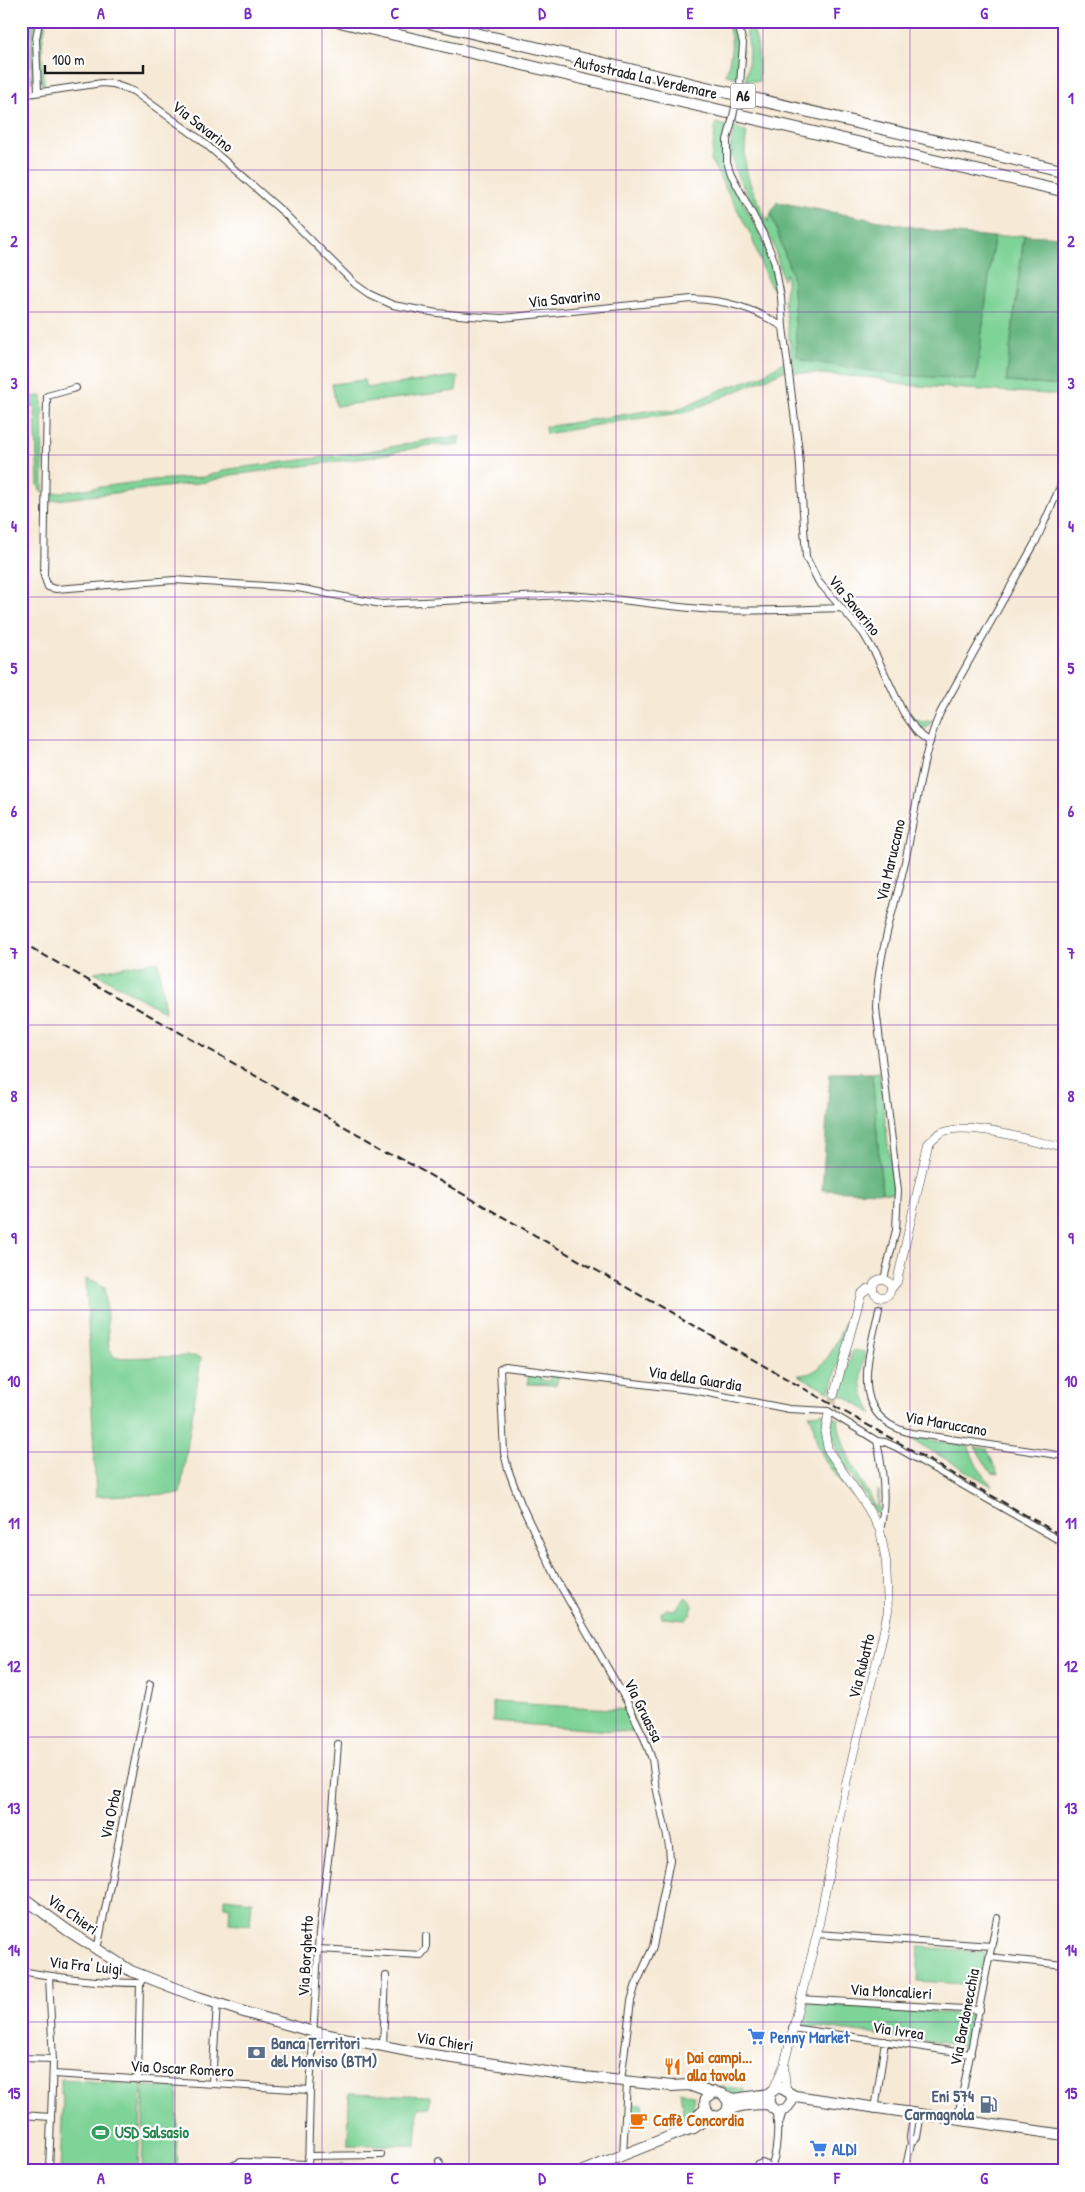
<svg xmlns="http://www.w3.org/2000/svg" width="1085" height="2192" viewBox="0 0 1085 2192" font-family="'Patrick Hand',sans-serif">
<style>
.green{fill:#7ed397;stroke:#4d785a}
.forest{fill:#66b580;stroke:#41684e}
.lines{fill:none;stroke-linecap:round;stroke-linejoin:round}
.tertiary-tunnel{stroke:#d5cab9;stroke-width:8;stroke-dasharray:8 4;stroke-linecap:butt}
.minor-casing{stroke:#3d3b38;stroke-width:8}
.tertiary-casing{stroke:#3d3b38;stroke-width:9}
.primary-casing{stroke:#3d3b38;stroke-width:12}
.motorway-casing{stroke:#3d3b38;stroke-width:13}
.minor{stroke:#fff;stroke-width:6}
.tertiary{stroke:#fff;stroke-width:8}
.primary{stroke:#fff;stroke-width:10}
.motorway{stroke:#fff;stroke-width:11}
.rail{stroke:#1c1c1c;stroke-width:2;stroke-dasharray:8 4;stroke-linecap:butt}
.minor-bridge-casing{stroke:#3d3b38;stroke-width:8;stroke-linecap:butt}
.minor-bridge{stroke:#fff;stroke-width:6}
.grid{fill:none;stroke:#7b2cbf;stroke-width:1;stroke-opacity:0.55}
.labels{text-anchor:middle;stroke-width:4.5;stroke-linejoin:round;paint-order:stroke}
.shield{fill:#fff;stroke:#606060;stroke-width:1}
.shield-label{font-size:15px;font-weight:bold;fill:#1c1c1c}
.street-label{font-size:16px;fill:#1c1c1c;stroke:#fff}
.shop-label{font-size:16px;font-weight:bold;fill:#366cbe;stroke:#fff;text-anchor:start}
.service-label{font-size:16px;font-weight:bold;fill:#4e5e75;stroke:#fff;text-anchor:start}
.food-label{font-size:16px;font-weight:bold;fill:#c56008;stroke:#fff;text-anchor:start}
.leisure-label{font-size:16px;font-weight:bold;fill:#27864d;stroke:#fff;text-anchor:start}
.neatline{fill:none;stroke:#7b2cbf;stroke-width:2}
.grid-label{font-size:16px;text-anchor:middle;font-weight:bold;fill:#7b2cbf}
</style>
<rect width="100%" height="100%" fill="#fff"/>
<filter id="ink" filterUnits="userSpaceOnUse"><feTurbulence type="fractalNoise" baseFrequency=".02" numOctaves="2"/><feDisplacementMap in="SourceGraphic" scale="10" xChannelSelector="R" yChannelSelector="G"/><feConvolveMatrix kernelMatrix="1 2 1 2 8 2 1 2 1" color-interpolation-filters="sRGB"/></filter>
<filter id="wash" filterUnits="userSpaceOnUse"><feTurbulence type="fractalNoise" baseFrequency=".0096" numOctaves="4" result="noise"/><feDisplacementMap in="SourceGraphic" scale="20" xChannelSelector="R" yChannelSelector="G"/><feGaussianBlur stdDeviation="1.12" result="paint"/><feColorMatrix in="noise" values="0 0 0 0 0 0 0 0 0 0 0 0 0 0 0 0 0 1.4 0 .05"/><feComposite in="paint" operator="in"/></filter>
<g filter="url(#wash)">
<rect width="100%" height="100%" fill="#f6e9d5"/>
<path class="green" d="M31 21H36L34 32V80L31 83Z
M41 21H46L42 44 44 85 41 83 38 43Z
M726 21H733L742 50 739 78 726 75C731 54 735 42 726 21Z
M741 21H748C760 39 759 61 759 82L746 80C749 59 752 40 741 21Z
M716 123 727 126 724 152 729 175 768 250 777 295 766 278 751 235 711 161Z
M734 126 747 133C740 172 752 188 768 222L771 213 792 275 798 356 976 380 994 237 1024 235 1006 382 1064 386V395L903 385 876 378 794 372 784 301 787 281 786 273 783 280 773 243 736 173 730 150Z
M785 361 784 371 687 412 620 421 546 434 545 427 653 410 674 411 723 389 761 376Z
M458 376 456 391 336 406 332 384 364 380 366 388Z
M42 396 43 494 38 486 35 406 21 407V397Z
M460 437V445H430L366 458 231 475 206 482 48 501V494L153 480 204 477 230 469 364 452 427 440Z
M1043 519 1002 593 1001 588Z
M913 718 922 722 933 720 927 728H919Z
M158 961 165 1012 94 972Z
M879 1072 894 1193 882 1192 872 1073Z
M86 1279 94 1281 105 1287 109 1349 115 1358 196 1356 201 1358 180 1494 96 1496Z
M849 1313H852L850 1327 830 1392 798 1375C828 1377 838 1334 849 1313Z
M853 1350 865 1352C861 1380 858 1389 873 1414L848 1398 840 1395Z
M528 1371 541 1373V1380L549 1381 550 1375 559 1376 556 1385 528 1384Z
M825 1413C816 1447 838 1469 856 1496H853C840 1481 827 1466 819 1448 814 1437 815 1425 809 1414Z
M832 1417 838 1419C841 1451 861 1479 875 1507L878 1506V1490L879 1492V1513H875C860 1482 827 1454 832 1417Z
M906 1436 968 1446 977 1466 992 1486Z
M975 1447 987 1449 998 1474 991 1473Z
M686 1597 693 1605 690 1615 685 1620 662 1618 661 1613 667 1609 676 1610 681 1601Z
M493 1702 629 1710 640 1733 493 1722Z
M224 1898 252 1901 250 1925 229 1923 230 1907 224 1906Z
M919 1947 986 1952 979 1985 917 1981Z
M804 2002 973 2015 967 2046 799 2025Z
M296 2037 305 2044 303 2051 296 2046Z
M61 2079 142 2085 138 2171H60L63 2094H61Z
M704 2085 744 2089 745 2096H738L717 2088Z
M144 2086 178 2088 176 2171H142Z
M680 2091 695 2096 693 2106 695 2113 684 2122Z
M349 2093 430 2096 429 2107 418 2108 416 2145H348Z
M631 2103 643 2104 642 2118H634V2122H629Z
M343 2164V2171H313V2165Z"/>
<path class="forest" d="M777 202 945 233 994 237 976 380 901 375 805 361 797 356 792 275 771 213Z
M1024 235 1064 237V386L1006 382Z
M830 1073H872L882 1192 822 1190Z"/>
</g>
<g filter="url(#ink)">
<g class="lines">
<path class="tertiary-tunnel" d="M828 1416 834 1395"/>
<defs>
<path id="minor" d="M737 21 743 43 740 85
M38 92 36 39 39 21
M21 95 102 83 113 84 133 91 201 140 284 213 355 284 369 294 393 305 437 313 470 316 502 318 692 299C726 300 754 308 783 327L799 452 806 557 818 581 863 633 876 655 903 712 918 733 930 742
M731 125 727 140V162L731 174 763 234 774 260 781 297 783 327
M76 388 47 396 44 576 48 587 56 589 174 580 298 588 381 604 565 595C615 597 664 607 714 610 756 612 799 609 841 608
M884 1279 896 1230 898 1190 876 1008C877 958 894 910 905 862 916 813 920 759 940 713L1036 541 1064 478
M879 1308C870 1355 845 1417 911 1433L1064 1456
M877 1441 885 1442 896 1447 1064 1543
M817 1934 992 1946
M319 1949 421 1955 426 1949V1936
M97 1950 150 1684
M990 1957 1064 1965
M21 1971C60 1978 101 1983 140 1983L144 1978
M800 1999 980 2010
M792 2028 971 2054
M383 2046 386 1976
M21 2058 53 2059
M53 2074 310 2090
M138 2080 140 1983
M621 2081 631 2001 635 1987 653 1947 670 1860 669 1846 655 1782 652 1759 643 1735 626 1700 557 1580 521 1504 508 1469 504 1453 500 1369 505 1367 698 1391 789 1409 828 1411 877 1441C883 1469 887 1502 880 1530
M212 2083 217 2003
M875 2110 885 2041
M914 2112 910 2137 911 2143 917 2137 921 2113
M21 2115 51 2117
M957 2121 997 1918
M778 2128 783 2111
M623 2155 627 2082
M308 2156 381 2155
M439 2161 442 2171
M770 2169C777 2157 780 2121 774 2109
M49 2171 53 2062 49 1976
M229 2171 232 2166 241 2162 308 2164
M246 2171 252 2162
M308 2171 310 2090 319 1933 331 1836 338 1744
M754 2171 757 2165 762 2163 767 2165 771 2171
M905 2171 911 2143"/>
<path id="tertiary" d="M873 1288a9 9 0 1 1 18 0a9 9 0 1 1-18 0Z
M891 1289 897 1282 928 1144C932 1140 936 1135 942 1132 968 1120 1035 1142 1064 1148
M834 1395 861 1294 867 1289 873 1288
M784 2067 786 2089
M773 2090 784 2065 817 1934 847 1779 881 1644 888 1611 886 1561 880 1530 867 1507 828 1450 825 1433 828 1416"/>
<path id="primary" d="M21 1896 67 1930 131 1971 195 1996 247 2013 314 2032 413 2052 574 2076 672 2086 689 2085 711 2093
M791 2094 792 2101 786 2109 777 2111C768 2107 767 2100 771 2092L779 2087 795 2096 1064 2135
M726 2096 734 2099 769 2094
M727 2111 729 2103 723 2094 715 2092 706 2098C703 2107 709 2119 720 2116 726 2114 730 2108 737 2107 748 2104 759 2104 769 2104
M684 2129 706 2108
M583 2171 681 2132 694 2128 712 2115"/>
<path id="motorway" d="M337 21 1064 191
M422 21 1064 171"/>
</defs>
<use href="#minor" class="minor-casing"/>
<use href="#tertiary" class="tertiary-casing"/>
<use href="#primary" class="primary-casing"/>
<use href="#motorway" class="motorway-casing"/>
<use href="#minor" class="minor"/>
<use href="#tertiary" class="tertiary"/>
<use href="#primary" class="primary"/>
<use href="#motorway" class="motorway"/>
<path class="rail" d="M21 942 1064 1537"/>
<defs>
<path id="minor-bridge" d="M731 125 740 85"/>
</defs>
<use href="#minor-bridge" class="minor-bridge-casing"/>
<use href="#minor-bridge" class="minor-bridge"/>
</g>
</g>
<path class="grid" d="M175 21V2171M322 21V2171M469 21V2171M616 21V2171M763 21V2171M910 21V2171M21 170H1064M21 312H1064M21 455H1064M21 597H1064M21 740H1064M21 882H1064M21 1025H1064M21 1167H1064M21 1310H1064M21 1452H1064M21 1595H1064M21 1737H1064M21 1880H1064M21 2022H1064"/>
<defs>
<symbol id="supermarket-bare" viewBox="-9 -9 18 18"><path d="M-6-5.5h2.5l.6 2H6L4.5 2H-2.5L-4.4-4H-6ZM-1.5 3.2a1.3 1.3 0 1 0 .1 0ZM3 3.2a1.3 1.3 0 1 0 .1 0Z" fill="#3f7fe0" stroke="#fff" stroke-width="2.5" paint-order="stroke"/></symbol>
<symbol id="bank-bare" viewBox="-9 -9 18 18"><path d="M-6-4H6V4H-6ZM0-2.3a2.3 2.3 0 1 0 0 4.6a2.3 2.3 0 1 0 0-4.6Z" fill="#5c6f8a" stroke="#fff" stroke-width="2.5" paint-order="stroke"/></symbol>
<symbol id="restaurant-bare" viewBox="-9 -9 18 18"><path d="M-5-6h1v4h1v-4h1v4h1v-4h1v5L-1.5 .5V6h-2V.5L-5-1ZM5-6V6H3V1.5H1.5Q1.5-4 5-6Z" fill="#e8710a" stroke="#fff" stroke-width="2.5" paint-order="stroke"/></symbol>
<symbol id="fuel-bare" viewBox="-9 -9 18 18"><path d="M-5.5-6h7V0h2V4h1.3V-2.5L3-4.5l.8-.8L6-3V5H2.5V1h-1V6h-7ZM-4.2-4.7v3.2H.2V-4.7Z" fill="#5c6f8a" stroke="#fff" stroke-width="2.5" paint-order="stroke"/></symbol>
<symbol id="cafe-bare" viewBox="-9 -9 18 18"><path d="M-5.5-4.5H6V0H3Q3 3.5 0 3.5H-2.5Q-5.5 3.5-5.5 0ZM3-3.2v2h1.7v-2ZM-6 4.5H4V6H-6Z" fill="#e8710a" stroke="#fff" stroke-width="2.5" paint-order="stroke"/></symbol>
<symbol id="stadium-bare" viewBox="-9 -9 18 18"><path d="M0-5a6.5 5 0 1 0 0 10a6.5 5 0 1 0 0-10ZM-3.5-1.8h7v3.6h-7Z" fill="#2e9e5b" stroke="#fff" stroke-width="2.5" paint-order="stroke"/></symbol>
</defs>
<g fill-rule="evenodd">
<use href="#supermarket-bare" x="744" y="2024" width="25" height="25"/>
<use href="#bank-bare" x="244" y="2040" width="25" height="25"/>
<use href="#restaurant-bare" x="660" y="2054" width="25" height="25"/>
<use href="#fuel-bare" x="976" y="2092" width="25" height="25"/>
<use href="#cafe-bare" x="626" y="2108" width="25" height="25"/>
<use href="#stadium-bare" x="88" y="2120" width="25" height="25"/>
<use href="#supermarket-bare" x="806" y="2136" width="25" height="25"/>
</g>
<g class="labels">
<rect class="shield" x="730.5" y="83.5" width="25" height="25" rx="4"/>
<g class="shield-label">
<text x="743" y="101">A6</text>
</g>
<g class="street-label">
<text transform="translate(646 77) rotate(13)" y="6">Autostrada La Verdemare</text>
<text transform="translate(203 126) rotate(38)" y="6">Via Savarino</text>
<text transform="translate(564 298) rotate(-6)" y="6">Via Savarino</text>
<text transform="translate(855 605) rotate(51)" y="6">Via Savarino</text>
<text transform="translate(890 860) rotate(-77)" y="6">Via Maruccano</text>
<text transform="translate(695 1378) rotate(9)" y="6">Via della Guardia</text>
<text transform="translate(946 1423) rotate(10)" y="6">Via Maruccano</text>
<text transform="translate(861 1666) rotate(-76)" y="6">Via Rubatto</text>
<text transform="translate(644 1710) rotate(64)" y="6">Via Gruassa</text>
<text transform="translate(110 1814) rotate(-78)" y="6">Via Orba</text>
<text transform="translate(73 1914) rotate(35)" y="6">Via Chieri</text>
<text transform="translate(305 1956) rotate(-87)" y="6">Via Borghetto</text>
<text transform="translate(86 1965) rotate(6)" y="6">Via Fra' Luigi</text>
<text transform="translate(891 1991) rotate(3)" y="6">Via Moncalieri</text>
<text transform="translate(964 2017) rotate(-79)" y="6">Via Bardonecchia</text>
<text transform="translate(898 2030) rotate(8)" y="6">Via Ivrea</text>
<text transform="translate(445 2041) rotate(9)" y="6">Via Chieri</text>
<text transform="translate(182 2068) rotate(3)" y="6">Via Oscar Romero</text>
</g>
<g class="shop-label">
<text x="770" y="2043">Penny Market</text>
<text x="832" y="2155">ALDI</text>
</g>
<g class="service-label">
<text x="271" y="2049">Banca Territori<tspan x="271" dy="18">del Monviso (BTM)</tspan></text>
<text x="974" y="2102" text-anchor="end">Eni 574<tspan x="974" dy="18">Carmagnola</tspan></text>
</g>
<g class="food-label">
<text x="687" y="2063">Dai campi...<tspan x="687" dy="18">alla tavola</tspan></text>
<text x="653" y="2126">Caffè Concordia</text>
</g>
<g class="leisure-label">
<text x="115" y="2138">USD Salsasio</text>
</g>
</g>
<rect width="1085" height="2192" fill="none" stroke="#fff" stroke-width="55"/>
<path d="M45 65v8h98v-8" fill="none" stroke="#1c1c1c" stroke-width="2.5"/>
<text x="52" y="65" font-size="15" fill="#1c1c1c" stroke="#ffffff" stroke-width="4" paint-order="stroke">100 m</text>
<rect x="28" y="28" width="1030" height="2136" class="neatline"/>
<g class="grid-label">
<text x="101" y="19">A</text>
<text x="248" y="19">B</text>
<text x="395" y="19">C</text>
<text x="542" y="19">D</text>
<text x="690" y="19">E</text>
<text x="837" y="19">F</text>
<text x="984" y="19">G</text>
<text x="14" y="104">1</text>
<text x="1071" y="104">1</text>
<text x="14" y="247">2</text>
<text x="1071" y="247">2</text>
<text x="14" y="389">3</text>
<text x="1071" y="389">3</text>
<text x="14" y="532">4</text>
<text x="1071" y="532">4</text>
<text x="14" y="674">5</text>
<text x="1071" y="674">5</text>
<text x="14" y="817">6</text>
<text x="1071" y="817">6</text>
<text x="14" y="959">7</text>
<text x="1071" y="959">7</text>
<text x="14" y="1102">8</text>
<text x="1071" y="1102">8</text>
<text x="14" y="1244">9</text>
<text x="1071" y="1244">9</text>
<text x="14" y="1387">10</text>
<text x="1071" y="1387">10</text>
<text x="14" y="1529">11</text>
<text x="1071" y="1529">11</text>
<text x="14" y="1672">12</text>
<text x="1071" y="1672">12</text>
<text x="14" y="1814">13</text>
<text x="1071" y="1814">13</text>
<text x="14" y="1956">14</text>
<text x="1071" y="1956">14</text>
<text x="14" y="2099">15</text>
<text x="1071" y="2099">15</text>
<text x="101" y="2184">A</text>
<text x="248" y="2184">B</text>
<text x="395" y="2184">C</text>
<text x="542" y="2184">D</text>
<text x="690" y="2184">E</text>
<text x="837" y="2184">F</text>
<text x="984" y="2184">G</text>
</g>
</svg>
